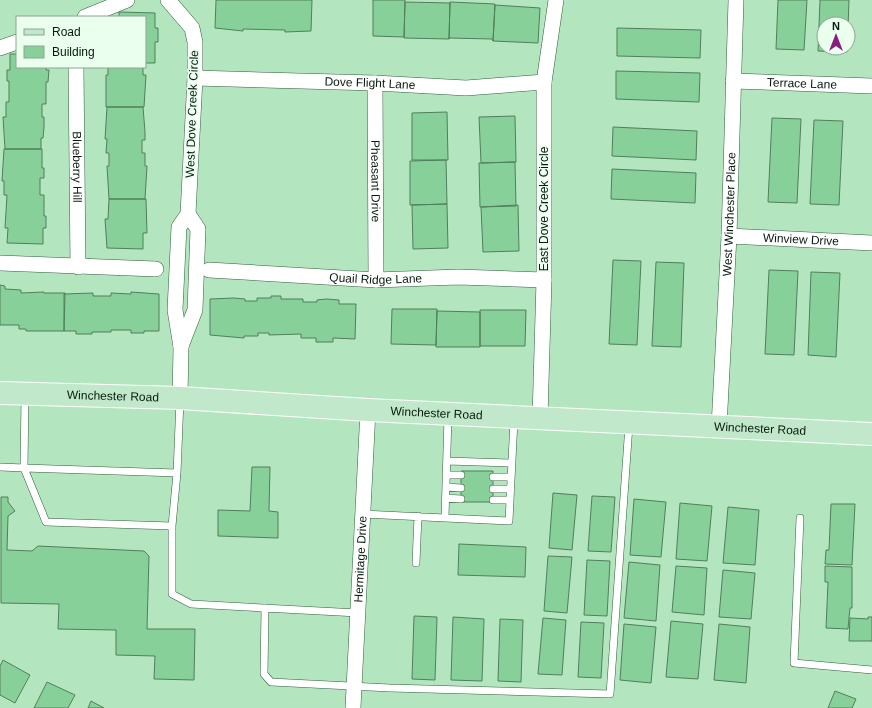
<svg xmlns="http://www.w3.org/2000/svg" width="872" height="708" viewBox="0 0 872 708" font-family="Helvetica,sans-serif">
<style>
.building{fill:#88d099;stroke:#507f5b}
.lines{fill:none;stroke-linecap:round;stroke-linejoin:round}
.service-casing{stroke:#305e3c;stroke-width:8}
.minor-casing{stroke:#305e3c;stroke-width:16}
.primary-casing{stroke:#fff;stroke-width:24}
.service{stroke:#fff;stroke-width:7}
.minor{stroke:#fff;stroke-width:15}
.primary{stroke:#c1e8ca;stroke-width:22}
.labels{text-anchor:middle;stroke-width:3.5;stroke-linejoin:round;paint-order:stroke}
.street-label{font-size:12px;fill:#071a0c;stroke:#eaffee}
</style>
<rect width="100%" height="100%" fill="#b3e6be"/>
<path class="building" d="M216 0H312L311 31 285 32V30L243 29V31L215 28Z
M373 0H405L404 37 373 36Z
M778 0H807L804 50 776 49Z
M820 0H849L848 28V24H824V48H847V52L818 51Z
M405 2 450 3 449 39 404 38Z
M450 2 495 4 493 41 492 39 449 38V39Z
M495 5 540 8 538 43 493 41Z
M119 12 155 13V28H158V42H155V63H145V17H119Z
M617 28 701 30 700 58 617 56Z
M10 54H17V67H46V70H49L48 82H46V104H42V117H44V127L43 138H41V149H5L3 117H6V102H9V81H7V70H10Z
M108 67H143V75H146L144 107H106V75H108Z
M616 71 700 73 699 102 616 99Z
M107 107H143L145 132V140H142V153H145V166H147L145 199H109L107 166H109V153H106L107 139H105Z
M447 112 448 160H412V113Z
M515 116 516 162 481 163 479 117Z
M772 118 801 119 797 203 768 202Z
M814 120 843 121 839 205 810 204Z
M613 127 697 131 696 160 612 156Z
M4 149H42V168H44V178H40V195H44V216H46V228H43V244L7 243 8 228H5L7 195H4V181H2Z
M446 160 447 204 410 205V161Z
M515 162 516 206 480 207 479 163Z
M612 169 696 173 695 203 611 199Z
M109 199H146L147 233H143V249L107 248 105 219H108Z
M447 204 448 248 413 249 412 205Z
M518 205 519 251 483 252 481 207Z
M613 260 641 261 637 345 609 344Z
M656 262 684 263 681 347 652 346Z
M769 270 798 271 794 355 765 354Z
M811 272 840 273 836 357 808 355Z
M0 285 5 286V289L21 290V293L44 292V293H65L64 331H26V329H19V325H0Z
M131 292 159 294V331H144V333H131V330H111V332H92V334H76V331H64V294L93 293V296H111V293L131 294Z
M271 296H281V299H303V302H317V300L326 299 339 300V304H356L355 339 333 338V342H316V338H301V334L269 335V333H258V336H244V338L210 335V299L234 298 245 299V301H257V298H271Z
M392 309H437L436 345 391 344Z
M480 310H526L525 346H480Z
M437 311 480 312V347H436Z
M252 467H270L269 511 278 512V538L218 536V510L250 511Z
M461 471H493V502H461Z
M553 493 577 495 572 550 549 548Z
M592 496 615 497 611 552 588 551Z
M1 497H8V502L15 511 8 516 7 550 32 551 38 546 144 551 149 556 147 629H195L194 680 154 679 155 656 116 655V630L58 629 59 604 1 603Z
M634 499 666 502 661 557 630 555Z
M680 503 712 506 707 561 676 559Z
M831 504H855L852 565 825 564 826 550H829Z
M728 507 759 510 755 565 723 563Z
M459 544 526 547 525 577 458 575Z
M548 556 572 557 567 613 544 611Z
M587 560 610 561 607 616 584 615Z
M629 562 660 565 656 621 624 618Z
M676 566 707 568 704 615 672 612Z
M825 566 852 567V608H850L849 618 848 629 826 628 828 582H825Z
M723 570 755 573 751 619 719 617Z
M414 616 437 617 435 680 412 679Z
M453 617 484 619 482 681 451 680Z
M868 617H872V641H849L850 618 868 619Z
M543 618 566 620 562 675 538 674Z
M500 619 523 620 521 682 498 681Z
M671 621 703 624 698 679 666 677Z
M581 622 604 623 601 678 578 677Z
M624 624 656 627 651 683 620 680Z
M719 624 750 627 746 683 714 680Z
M3 660 30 675 15 703 0 695V666Z
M47 682 75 695 68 708H34Z
M835 691 856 699 852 708H828Z
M91 701 104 708H88Z"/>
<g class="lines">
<defs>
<path id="service" d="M180 400 177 473 172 526V594L191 604 358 613
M448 416 445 518 509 521 514 420
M447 461 512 463
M0 467 24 468 25 396
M446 475H461
M493 477H511
M446 487 461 488
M493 489H511
M445 498 461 499
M493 500H510
M363 514 445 518
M800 518 794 663 872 670
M172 526 46 522 24 468 177 473
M416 563 418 516
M265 608 264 674 271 682 390 688 610 694 629 425"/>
<g id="minor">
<path d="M168 0 192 28 195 42V78L188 214 179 227 175 310 181 347 180 398"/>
<path d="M85 17 127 0"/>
<path d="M0 48 17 42"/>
<path id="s1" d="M76 67 78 267"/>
<path id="s2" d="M195 78 375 83 466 88 544 82"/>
<path id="s3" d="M733 81 872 86"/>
<path id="s4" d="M375 83 376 280"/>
<path id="s5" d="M729 236 872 243"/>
<path d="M0 263 156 269"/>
<path id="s6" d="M209 270 376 280 458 277 544 280"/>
<path d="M181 346 195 310 198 229 188 214"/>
<path d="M540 418 544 280V82L556 0"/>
<path id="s7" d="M719 427 729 236 736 0"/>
<path id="s8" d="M353 708 368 410"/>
</g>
<g id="primary">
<path id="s9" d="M0 393 180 398 368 410 872 434"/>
</g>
</defs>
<use href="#service" class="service-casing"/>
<use href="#minor" class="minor-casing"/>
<use href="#primary" class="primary-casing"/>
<use href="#service" class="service"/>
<use href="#minor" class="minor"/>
<use href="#primary" class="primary"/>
</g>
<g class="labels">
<g class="street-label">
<text dy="4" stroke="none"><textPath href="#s2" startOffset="175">Dove Flight Lane</textPath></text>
<text dy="4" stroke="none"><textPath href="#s3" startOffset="69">Terrace Lane</textPath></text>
<text transform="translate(192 114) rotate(-88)" y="4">West Dove Creek Circle</text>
<text dy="4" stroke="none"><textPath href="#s1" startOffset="100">Blueberry Hill</textPath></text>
<text dy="4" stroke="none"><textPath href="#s4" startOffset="98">Pheasant Drive</textPath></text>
<text transform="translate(544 209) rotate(-90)" y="4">East Dove Creek Circle</text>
<text dy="4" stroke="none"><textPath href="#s7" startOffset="213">West Winchester Place</textPath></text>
<text dy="4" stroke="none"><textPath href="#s5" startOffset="72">Winview Drive</textPath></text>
<text dy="4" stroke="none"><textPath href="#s6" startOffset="167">Quail Ridge Lane</textPath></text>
<text dy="4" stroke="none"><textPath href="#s9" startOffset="113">Winchester Road</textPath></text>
<text dy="4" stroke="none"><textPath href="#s9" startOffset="437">Winchester Road</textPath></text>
<text dy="4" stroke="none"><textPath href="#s9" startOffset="761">Winchester Road</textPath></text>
<text dy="4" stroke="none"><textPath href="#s8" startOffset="149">Hermitage Drive</textPath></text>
</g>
</g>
<rect x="16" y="16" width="130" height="52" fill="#eaffee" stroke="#8fa394"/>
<rect x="24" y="29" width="20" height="6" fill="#c1e8ca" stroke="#8fa394"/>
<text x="52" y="36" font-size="12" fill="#071a0c">Road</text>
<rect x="24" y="46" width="20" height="12" fill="#88d099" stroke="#8fa394"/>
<text x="52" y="56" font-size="12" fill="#071a0c">Building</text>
<g transform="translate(836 36)"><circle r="19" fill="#eaffee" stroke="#8fa394"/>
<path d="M0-3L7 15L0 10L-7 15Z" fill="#891d82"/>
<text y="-6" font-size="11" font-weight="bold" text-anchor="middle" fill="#071a0c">N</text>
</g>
</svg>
